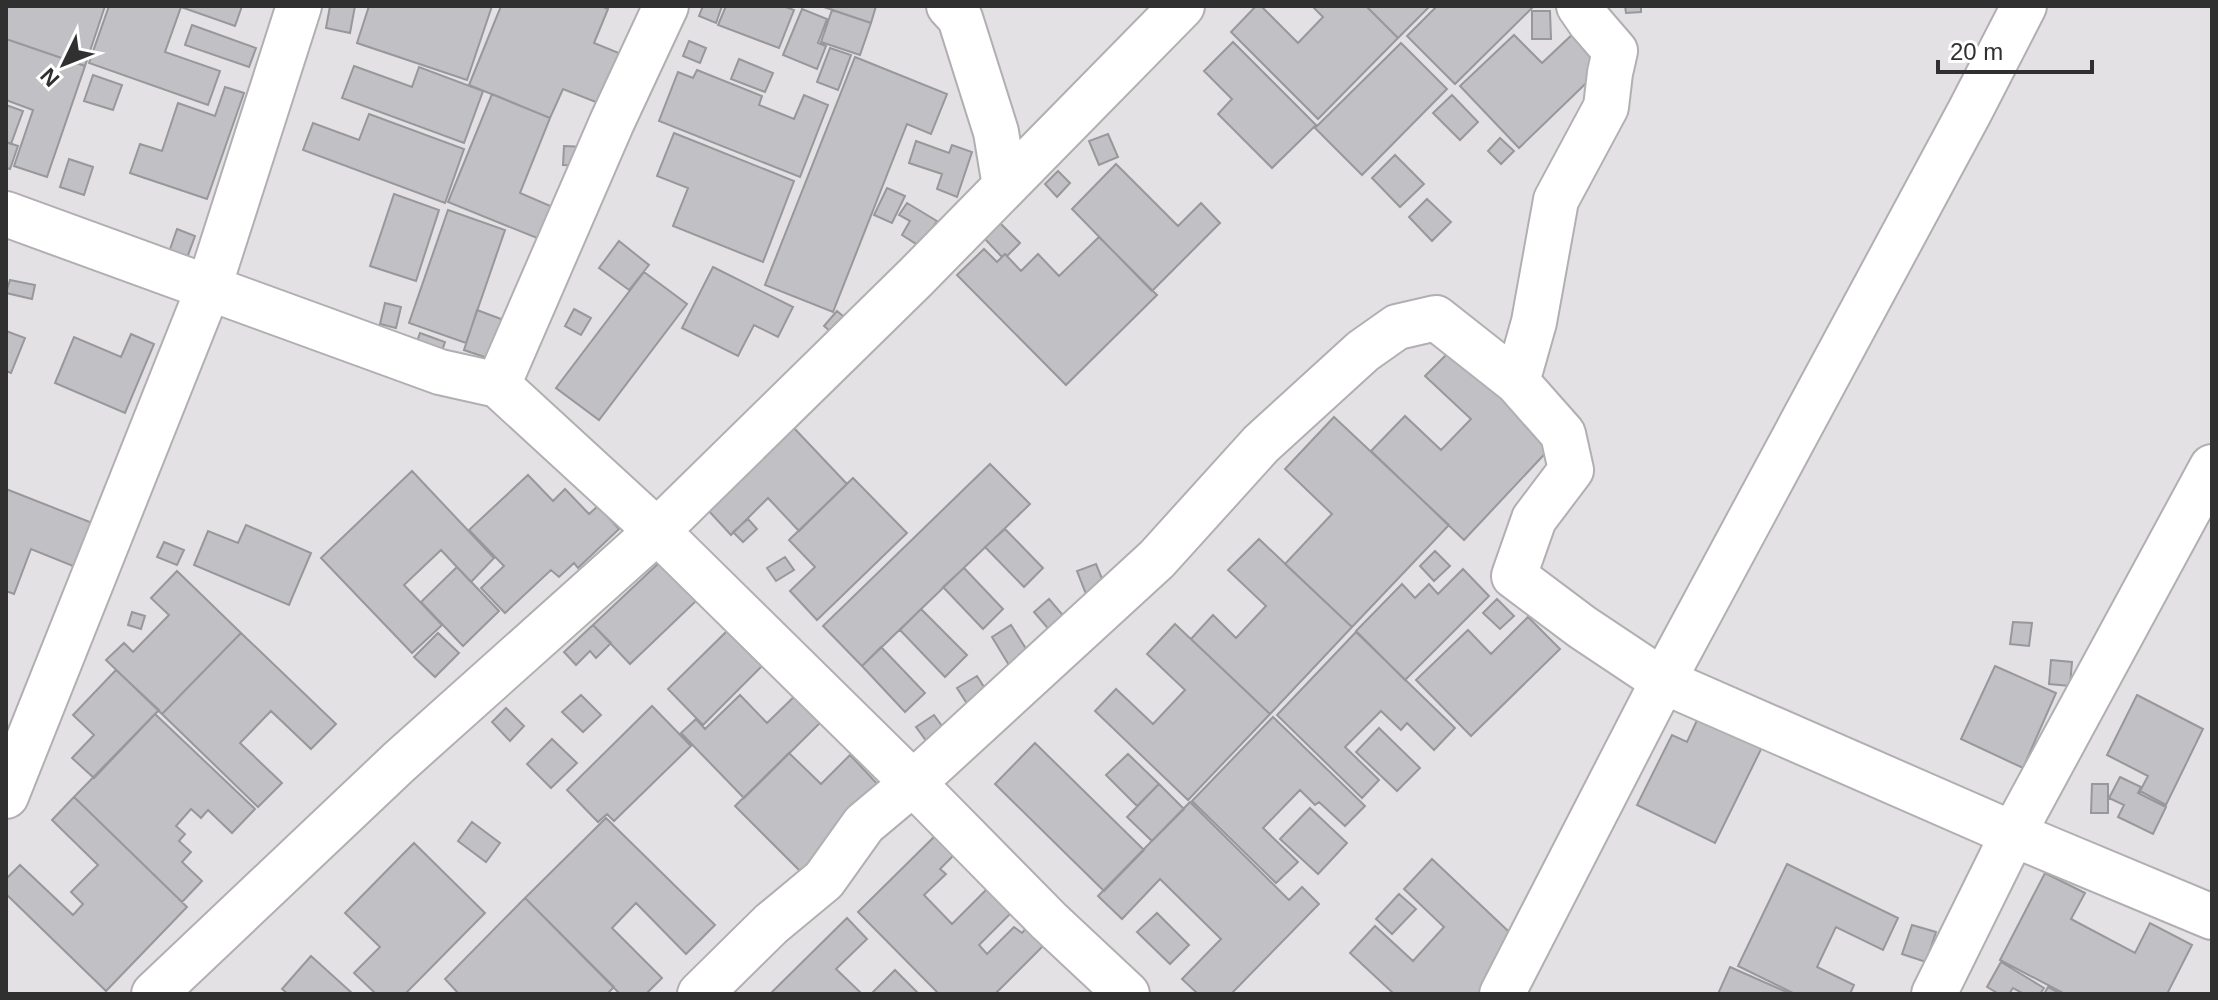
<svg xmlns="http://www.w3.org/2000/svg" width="2218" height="1000" viewBox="0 0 2218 1000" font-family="Arial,sans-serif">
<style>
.building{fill:#c1c0c4;stroke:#98979a;stroke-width:2}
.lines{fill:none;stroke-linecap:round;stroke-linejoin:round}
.street-casing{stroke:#b2afb2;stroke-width:48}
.street{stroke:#fff;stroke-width:44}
</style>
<rect width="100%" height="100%" fill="#e4e1e4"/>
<path class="building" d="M6 6H105L85 66 6 39Z
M109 6H242L235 26 181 7 165 52 220 71 208 105 89 63Z
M330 6H355L350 33 326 28Z
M369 6H492L467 80 357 43Z
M501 6H601L608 9 594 43 631 58 611 108 563 89 550 118 469 85Z
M703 6H722L716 23 699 16Z
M726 6H783L794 10 779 48 718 25Z
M821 6H876L871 23Z
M1256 6H1261L1298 43 1323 17 1312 6H1366L1398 38 1318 119 1231 32Z
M1366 6H1430L1398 38Z
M1437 6H1534L1455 84 1407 36Z
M1625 6H1641V12L1626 13Z
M802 9 827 19 818 43 826 46 817 69 783 55Z
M832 10 871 23 860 55 821 42Z
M1532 11H1550L1551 39H1532Z
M192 25 256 48 249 67 185 45Z
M1576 31 1607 63 1519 148 1460 86 1514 35 1542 63Z
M6 39 85 66 47 177 14 166 33 110 6 100Z
M689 41 706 48 700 63 683 56Z
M1233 42 1316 125 1272 168 1218 114 1232 99 1204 71Z
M1401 43 1447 89 1362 175 1315 128Z
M830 48 851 55 838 90 817 82Z
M855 57 947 94 931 134 907 124 833 312 765 285Z
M739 59 773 73 765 92 731 79Z
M354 66 412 87 419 67 483 91 464 143 342 98Z
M697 70 762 96 759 105 794 119 804 95 828 105 800 177 659 121 678 72 693 78Z
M93 75 122 85 113 110 84 101Z
M225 87 244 93 207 199 130 173 140 144 162 151 178 103 215 116Z
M492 94 550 118 520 193 555 208 542 240 448 202Z
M1452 95 1478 122 1460 140 1433 113Z
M6 105 23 111 11 144 6 142Z
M369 114 464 149 445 203 303 150 313 123 359 140Z
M674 133 794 181 763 262 673 226 688 188 657 176Z
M1108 134 1118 157 1099 165 1089 141Z
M1500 138 1514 151 1501 164 1488 151Z
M916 141 949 153 952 145 972 152 957 197 937 189 942 174 909 163Z
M6 142 18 146 10 169 6 168Z
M564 146 585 147V166L563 165Z
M1395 155 1424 184 1400 207 1372 178Z
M69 159 93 167 84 195 60 187Z
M1116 164 1178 226 1201 203 1220 223 1152 291 1072 209Z
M1058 171 1070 183 1057 197 1045 184Z
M887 188 905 196 892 223 874 215Z
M394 194 439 210 416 281 370 266Z
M1427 199 1451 222 1432 241 1409 217Z
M907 203 937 221 921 247 902 235 910 221 899 215Z
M448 210 505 230 466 343 409 323Z
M1000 223 1020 243 1007 256 1005 254 1002 257 985 239Z
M177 229 195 236 187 258 169 252Z
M1099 237 1157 295 1066 385 957 275 984 249 997 262 1005 254 1021 271 1038 254 1059 276Z
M619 241 649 265 629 290 599 268Z
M713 267 793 307 778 337 754 325 738 356 682 328Z
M644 272 687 304 599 420 556 388Z
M10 280 35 285 32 299 6 293Z
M385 303 401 307 396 328 380 324Z
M574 309 591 318 581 335 565 326Z
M477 310 509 322 496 361 464 350Z
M837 311 850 322 837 337 824 326Z
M6 331 25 338 11 373 6 371Z
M420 333 445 342 438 362 413 353Z
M131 334 154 344 125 413 55 383 74 337 121 357Z
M1454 347 1555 443 1464 540 1371 451 1405 416 1441 450 1471 419 1425 376Z
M1334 417 1449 525 1352 627 1285 564 1332 514 1285 469Z
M793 427 847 484 799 531 768 498 731 535 707 509Z
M990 464 1030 504 862 666 823 626Z
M412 471 494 558 471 582 441 550 404 585 442 625 412 653 321 558Z
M528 475 553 501 565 489 589 514 598 506 619 529 578 568 574 563 559 577 551 570 505 613 481 588 504 566 469 530Z
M853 478 907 533 817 620 790 591 815 567 789 540Z
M6 489 95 524 78 568 31 549 14 594 6 591Z
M748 519 757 529 743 542 733 532Z
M246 525 311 553 289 605 194 565 208 531 238 543Z
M1005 529 1043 568 1024 587 985 547Z
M1259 539 1352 627 1270 714 1191 639 1213 615 1236 638 1266 606 1228 570Z
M164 542 184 550 177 565 157 557Z
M1435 551 1450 566 1434 581 1420 566Z
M785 557 794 570 776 581 767 568Z
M661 561 697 600 630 664 593 625Z
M1096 564 1105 586 1086 594 1077 571Z
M457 567 499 611 463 646 421 602Z
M964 568 1003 609 983 629 943 587Z
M1463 569 1489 596 1405 680 1356 631 1402 584 1415 598 1429 584 1438 594Z
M177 571 241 633 162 714 106 660 124 643 133 652 169 615 151 598Z
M1049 599 1067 620 1051 632 1034 612Z
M1497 599 1514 616 1500 629 1483 613Z
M921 609 967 655 945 677 900 630Z
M132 612 145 616 141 629 128 625Z
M1528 617 1560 649 1471 736 1416 680 1468 630 1491 654Z
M2013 622 2032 623 2029 646 2010 644Z
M1175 624 1270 714 1188 800 1095 711 1116 689 1153 724 1185 690 1147 654Z
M593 625 611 643 596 658 590 651 576 665 564 652Z
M1011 625 1030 655 1010 667 992 637Z
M727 631 762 666 703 725 668 689Z
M1356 632 1455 728 1434 750 1407 723 1401 730 1381 711 1345 747 1379 780 1362 798 1277 715Z
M241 633 336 724 311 749 271 711 240 743 282 783 258 807 162 714Z
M438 633 459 653 435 677 414 657Z
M881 647 925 693 905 712 862 666Z
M2051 660 2072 662 2070 686 2049 684Z
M1995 666 2056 693 2023 768 1961 739Z
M116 670 159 710 94 778 72 758 94 735 73 715Z
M977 676 993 701 973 713 957 688Z
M800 691 826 717 744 798 681 733 696 719 705 729 740 695 767 723Z
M581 695 601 715 583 732 562 712Z
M2137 695 2203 729 2166 805 2140 791 2148 776 2107 755Z
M652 706 691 746 614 821 607 814 598 822 567 790Z
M506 708 524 726 510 741 492 722Z
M155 714 255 809 232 833 208 810 201 818 191 809 176 826 185 834 179 841 191 852 182 862 202 881 182 902 74 797Z
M934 715 947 733 930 746 916 727Z
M1699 716 1768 735 1715 843 1637 805 1672 735 1687 742Z
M1273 717 1365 806 1345 826 1319 802 1315 805 1300 790 1263 828 1298 862 1276 883 1192 801Z
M1379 728 1420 768 1397 791 1356 752Z
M552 739 577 763 551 788 527 764Z
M1035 743 1144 850 1104 891 995 784Z
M789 753 821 784 850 755 883 790 801 872 735 806Z
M1128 754 1159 784 1137 806 1106 775Z
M2120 777 2141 787 2138 793 2166 807 2153 834 2118 817 2124 805 2109 798Z
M1159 784 1184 809 1152 841 1127 817Z
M2092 784H2108V813H2091Z
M74 797 187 907 106 991 6 894V879L20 865 73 915 83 904 71 892 98 865 52 820Z
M1190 802 1289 900 1302 887 1319 904 1231 994H1198L1182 979 1221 939 1160 879 1122 919 1098 896Z
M1310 808 1347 843 1318 874 1280 839Z
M606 818 715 925 686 954 636 903 612 928 662 978 646 994H620L525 898Z
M472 822 500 843 486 862 458 841Z
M938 833 957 852 940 869 946 874 924 895 952 924 990 886 1014 910 979 945 987 954 1014 927 1022 933 1029 925 1046 943 995 994H939L858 912Z
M414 843 485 913 405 994H376L354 973 380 947 345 913Z
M1432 859 1525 947 1481 994H1394L1350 953 1375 926 1413 961 1444 927 1404 889Z
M1787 864 1898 918 1883 950 1836 927 1817 967 1854 985 1850 994H1795L1738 966Z
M2045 873 2085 893 2071 919 2135 953 2150 923 2192 945 2167 994H2065L2000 960Z
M1399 894 1416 909 1392 934 1376 919Z
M525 898 614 987 607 994H459L445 979Z
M1157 913 1189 945 1170 964 1137 932Z
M847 918 867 939 836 969 862 994H770Z
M1912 925 1936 932 1926 962 1902 954Z
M311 956 353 994H288L282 989Z
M2001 962 2044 988 2040 994H2024L2013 988 2009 994H1999L1987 987Z
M1730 967 1791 994H1718Z
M895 970 918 993 871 994Z
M2048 987 2061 994H2044Z"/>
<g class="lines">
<defs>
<path id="street" d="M949 6 960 18 996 132 1005 186
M6 214 440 372 498 385 657 531 913 783 1049 921 1127 994
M1517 382 1534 322 1556 200 1606 107 1610 73 1615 51 1590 22 1579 6
M498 385 612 122 666 6
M6 796 209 287 299 6
M154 994 399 762 657 531 916 277 1182 6
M700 994 771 924 824 880 864 824 913 783 1157 559 1261 444 1363 351 1397 327 1436 318 1517 382 1563 434 1571 470 1534 519 1514 576 1582 627 1663 681 2013 834 2212 917
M1502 994 1663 681 1970 111 2024 6
M1934 994 2013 834 2212 467"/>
</defs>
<use href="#street" class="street-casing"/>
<use href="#street" class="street"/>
</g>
<rect width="2218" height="1000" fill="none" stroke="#313031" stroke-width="16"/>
<g transform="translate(64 64) rotate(227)" stroke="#ffffff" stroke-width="6" paint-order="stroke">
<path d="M0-6L14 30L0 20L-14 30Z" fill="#313031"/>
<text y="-12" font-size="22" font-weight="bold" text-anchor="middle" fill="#313031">N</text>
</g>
<path d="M1938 60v12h154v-12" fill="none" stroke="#313031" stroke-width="4"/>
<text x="1950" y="60" font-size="24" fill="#313031" stroke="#ffffff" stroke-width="6" paint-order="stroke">20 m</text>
</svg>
